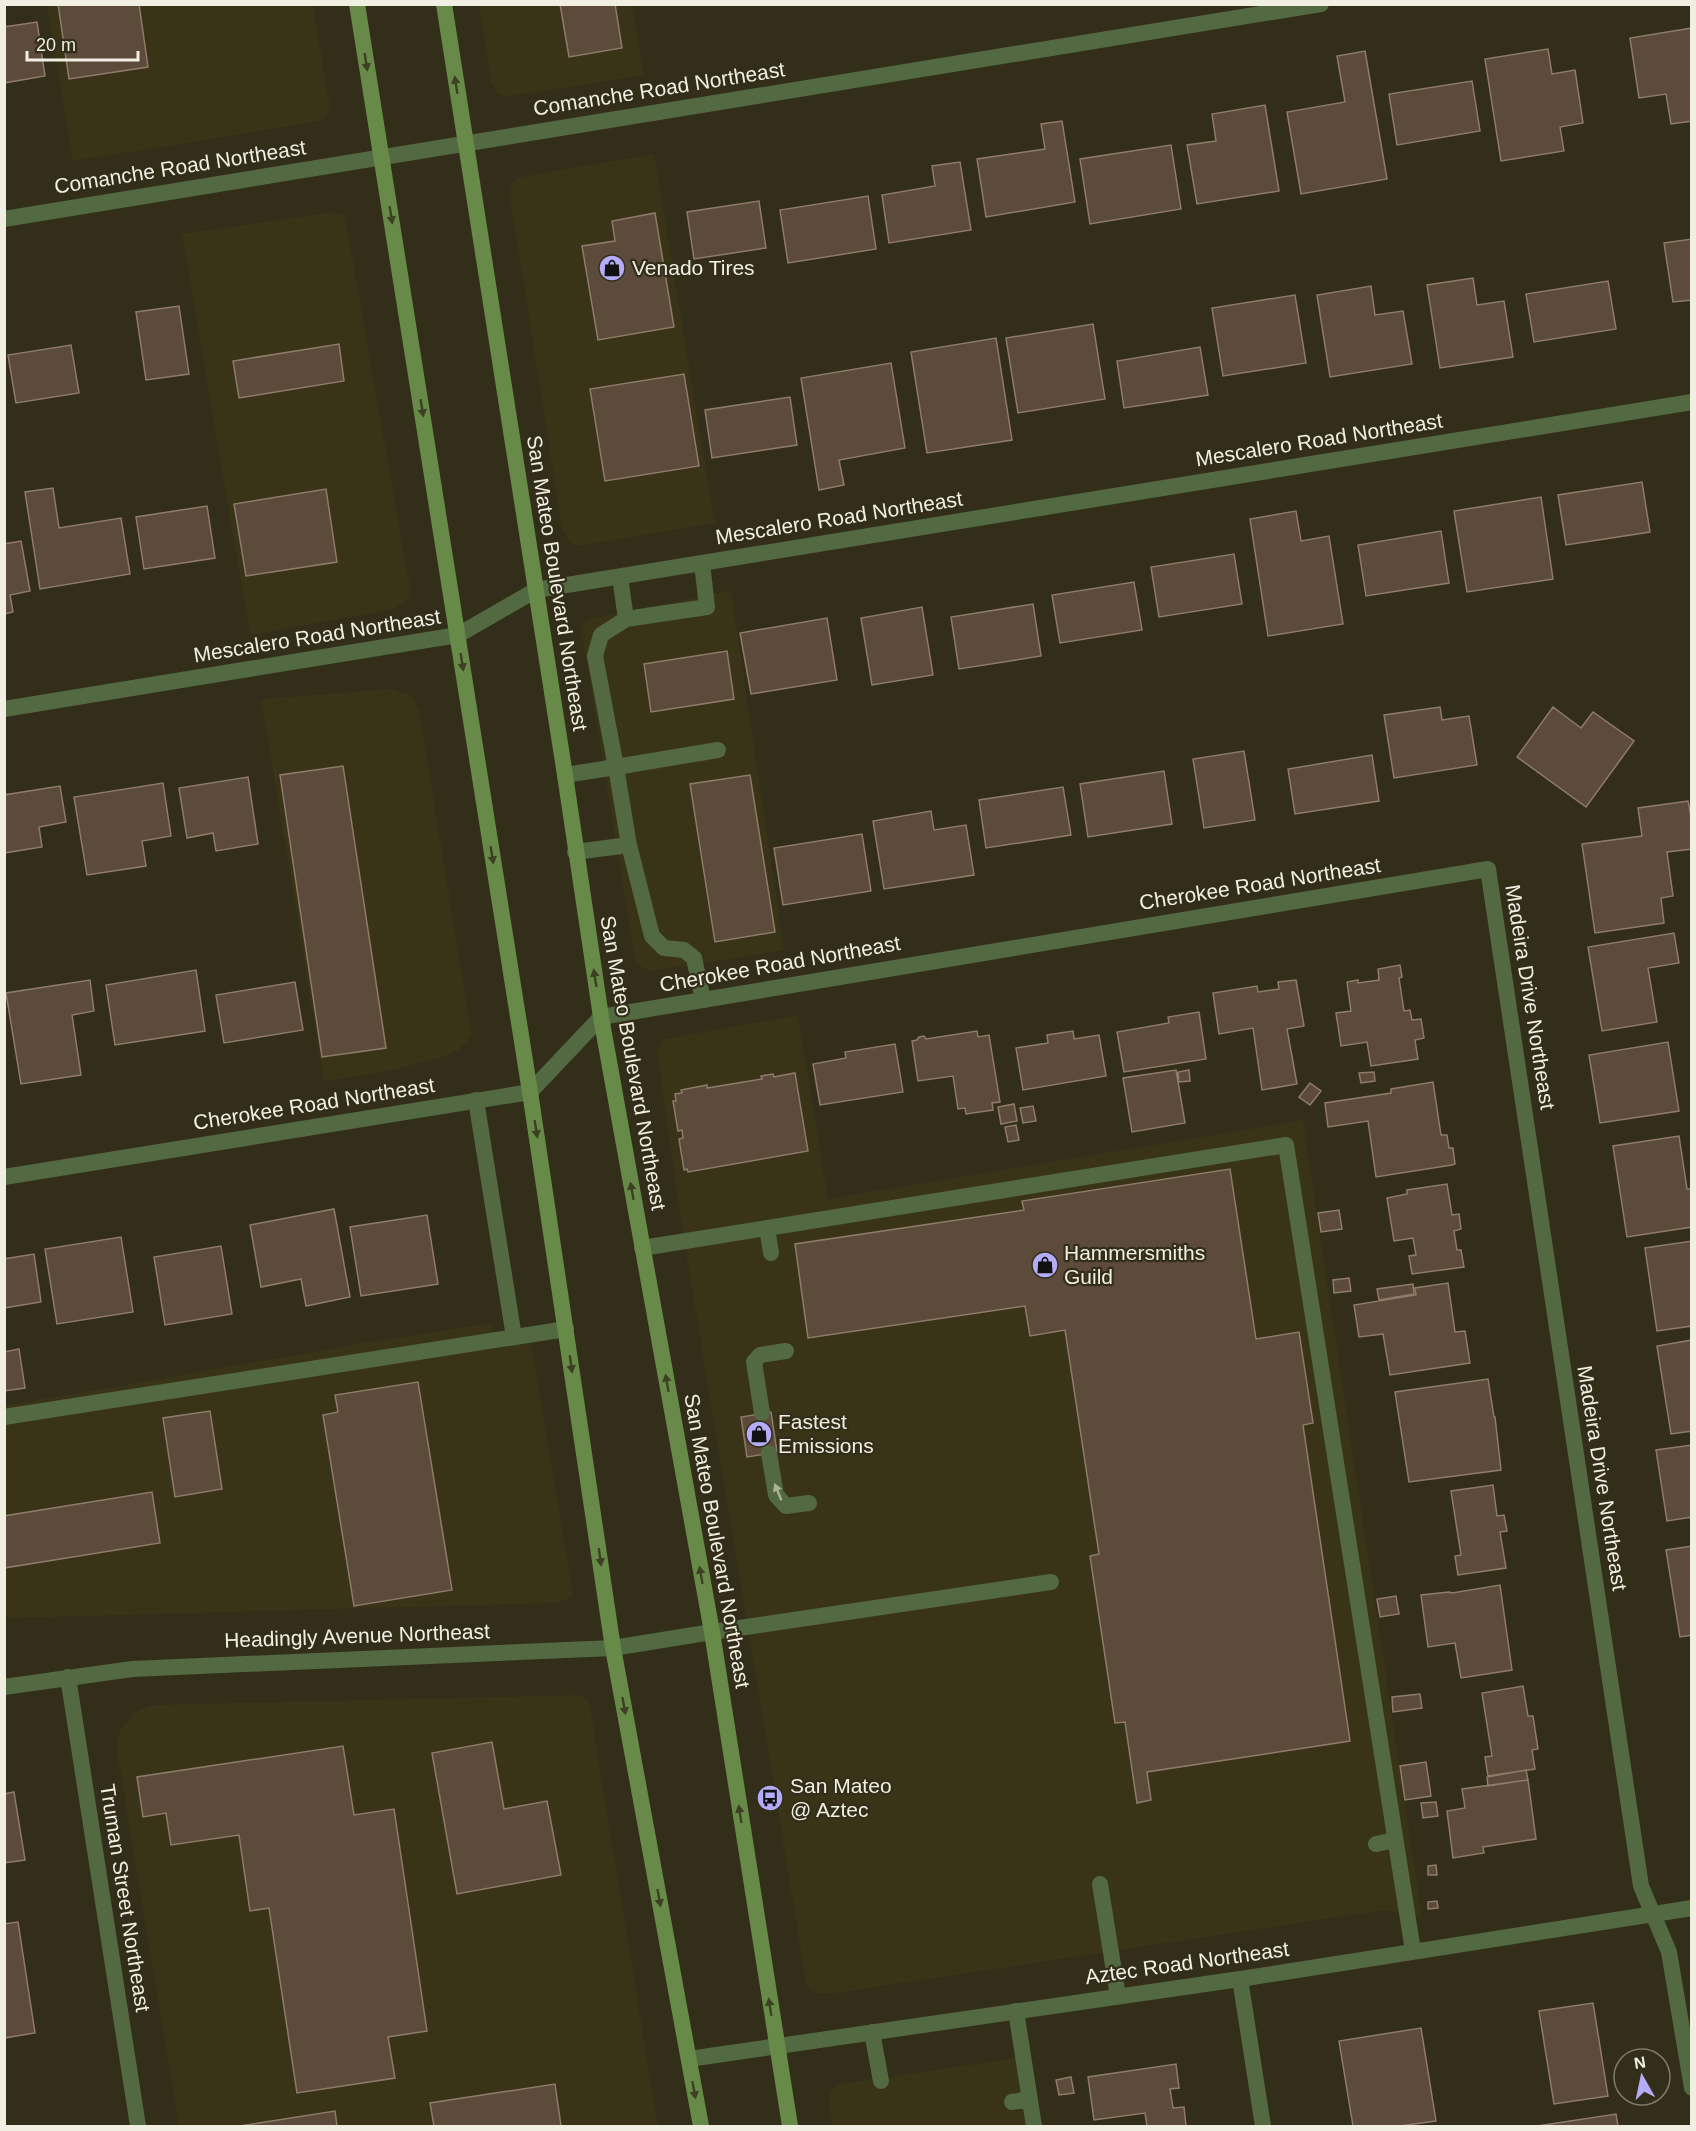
<svg xmlns="http://www.w3.org/2000/svg" width="1696" height="2131" viewBox="0 0 1696 2131" font-family="Arial,sans-serif">
<style>
.built{fill:#393418}
.building{fill:#5c4a3a;stroke:#8f7b6a;stroke-width:1.5}
.lines{fill:none;stroke-linecap:round;stroke-linejoin:round}
.service{stroke:#536941;stroke-width:16}
.minor{stroke:#536941;stroke-width:16}
.tertiary{stroke:#536941;stroke-width:16}
.secondary{stroke:#678a48;stroke-width:16}
.oneway{fill:#3d4022}
.oneway2{fill:#aab39a}
.labels{text-anchor:middle;stroke-width:4.5;stroke-linejoin:round;paint-order:stroke}
.street-label{font-size:21px;fill:#f1efe2;stroke:#322e19}
.poi-label{font-size:21px;fill:#f1efe2;stroke:#322e19;text-anchor:start}
</style>
<rect width="100%" height="100%" fill="#322e19"/>
<path class="built" d="M47 5H313L330 108 326 118 321 121 73 161Z
M479 5H632L644 75 505 97 496 92 491 83Z
M654 154 715 523 580 546 570 543 562 529 510 197 511 184 516 178Z
M333 212 345 216 410 587V598L394 609 250 635 182 234Z
M731 590 784 950 652 971 643 968 635 960 582 633 585 620Z
M392 689 412 696 419 710 472 1035 460 1049 445 1056 390 1071 324 1081 261 699Z
M798 1015 828 1199 1303 1120 1422 1917 1384 1910 829 1994 813 1993 806 1982 681 1222 657 1051 664 1039Z
M491 1323 497 1348 531 1342 573 1592 570 1598 556 1603 13 1618 4 1615V1406L364 1343Z
M581 1695 589 1700 658 2126H179L116 1745 120 1731 133 1713 151 1705Z
M1016 2058 1027 2126H832L828 2102 830 2090 840 2084Z"/>
<path class="building" d="M58 4H139L148 67 69 79Z
M560 4H615L622 48 569 57Z
M37 22 45 76 4 83V27Z
M1692 28V121L1671 124 1666 94 1639 98 1630 38Z
M1548 49 1552 74 1575 70 1583 123 1560 127 1564 151 1501 161 1485 59Z
M1365 51 1387 179 1301 194 1287 112 1345 102 1337 56Z
M1472 81 1480 131 1397 145 1389 94Z
M1265 105 1279 191 1197 204 1187 145 1216 141 1212 114Z
M1062 121 1075 202 986 217 977 159 1045 149 1041 124Z
M1171 145 1181 209 1090 224 1080 159Z
M960 162 971 230 889 243 882 195 935 186 932 166Z
M868 196 876 249 788 263 780 210Z
M759 201 766 248 694 259 687 212Z
M655 213 674 327 598 340 582 246 615 241 612 221Z
M1692 239V300L1673 302 1664 243Z
M1473 278 1477 305 1504 301 1513 357 1440 368 1427 285Z
M1608 281 1616 329 1534 342 1526 294Z
M1371 286 1375 315 1403 311 1412 364 1330 377 1317 295Z
M1295 295 1306 363 1223 376 1212 308Z
M179 306 189 374 146 380 136 312Z
M1093 324 1105 399 1018 413 1006 338Z
M996 338 1012 440 927 453 911 352Z
M339 344 344 381 239 398 233 361Z
M71 345 79 393 16 403 8 355Z
M1200 347 1208 395 1124 408 1117 361Z
M891 363 905 448 839 460 844 485 819 490 801 378Z
M684 374 699 466 605 481 590 389Z
M790 397 797 445 712 458 705 410Z
M1642 482 1650 532 1566 545 1558 495Z
M53 488 59 528 121 518 130 574 40 589 25 492Z
M326 489 337 562 246 576 234 504Z
M1541 497 1553 579 1467 592 1454 511Z
M207 506 215 558 144 569 136 517Z
M1296 511 1301 541 1329 536 1343 624 1268 636 1250 519Z
M1441 531 1449 583 1366 596 1358 545Z
M21 541 30 591 10 595 13 612 4 614V544Z
M1234 554 1242 604 1159 617 1151 567Z
M1134 582 1142 630 1060 643 1052 595Z
M1033 604 1041 656 959 669 951 617Z
M922 607 933 675 872 685 861 618Z
M827 618 837 680 751 694 740 633Z
M727 651 734 699 651 712 644 664Z
M1440 707 1442 720 1469 716 1477 765 1394 778 1384 715Z
M1553 707 1581 728 1593 712 1634 741 1586 807 1517 757Z
M1244 751 1255 820 1204 828 1193 759Z
M1372 755 1379 801 1295 814 1288 769Z
M343 766 386 1048 322 1057 280 775Z
M1164 771 1172 824 1088 837 1080 784Z
M750 775 775 932 715 942 690 784Z
M248 777 258 844 216 851 213 833 187 838 179 788Z
M163 783 171 836 142 841 146 866 87 875 74 797Z
M60 786 66 822 39 827 42 847 4 853V795Z
M1063 787 1071 835 986 848 979 800Z
M1688 801 1692 823V849L1667 852 1673 896 1661 898 1664 923 1595 933 1582 844 1642 836 1638 808Z
M931 811 934 830 966 825 974 875 884 889 873 821Z
M862 834 871 891 783 905 774 848Z
M1674 933 1679 963 1648 968 1657 1022 1602 1031 1588 947Z
M1400 965 1402 977 1399 978 1404 1011 1410 1010 1412 1020 1421 1019 1424 1038 1415 1040 1418 1059 1371 1066 1367 1042 1341 1046 1336 1013 1351 1011 1347 982 1358 980V983L1379 980 1378 969Z
M196 970 205 1031 115 1045 106 985Z
M90 980 94 1011 72 1015 81 1075 21 1084 6 993Z
M1296 980 1304 1026 1287 1029 1297 1084 1262 1090 1253 1028 1219 1034 1213 993 1257 986 1258 992 1279 989 1278 982Z
M295 982 303 1030 224 1043 216 995Z
M1199 1012 1206 1059 1124 1072 1117 1032 1169 1023 1168 1017Z
M977 1031 978 1037 989 1035 1000 1102 992 1103 993 1110 966 1114 965 1108 958 1109 953 1076 918 1081 912 1041 917 1040 919 1037 924 1036 926 1039Z
M1073 1031 1074 1039 1099 1035 1106 1076 1023 1090 1016 1048 1048 1043 1047 1035Z
M1668 1042 1679 1111 1600 1123 1589 1055Z
M895 1044 903 1092 820 1105 813 1064 846 1058 845 1052Z
M1176 1070 1185 1123 1132 1132 1123 1078Z
M1189 1070 1190 1081 1179 1082 1178 1072Z
M1374 1072 1375 1081 1361 1083 1359 1073Z
M795 1073 808 1151 688 1172 687 1169 684 1170 679 1139 683 1138 682 1130 678 1131 673 1101H676L675 1094 682 1093 681 1090 707 1085V1088L762 1079 761 1076 773 1074 774 1077Z
M1433 1082 1441 1135H1447L1449 1148H1453L1455 1164 1452 1165 1376 1177 1368 1121 1328 1127 1325 1103 1391 1093V1089Z
M1310 1083 1321 1091 1310 1105 1299 1097Z
M1014 1104 1017 1121 1001 1124 998 1107Z
M1033 1106 1036 1121 1023 1123 1020 1108Z
M1016 1125 1019 1140 1008 1142 1005 1127Z
M1679 1136 1687 1189H1692V1227L1627 1237 1613 1146Z
M1230 1169 1256 1339 1299 1332 1313 1423 1303 1425 1350 1741 1147 1772 1151 1800 1137 1803 1125 1722 1115 1723 1090 1556 1099 1554 1065 1330 1030 1336 1025 1306 808 1338 795 1244 1024 1210 1022 1201Z
M1447 1184 1452 1215 1459 1214 1461 1229 1454 1231 1457 1250H1461L1464 1267 1412 1274 1409 1256 1416 1255 1413 1238 1394 1241 1387 1198 1407 1194V1190Z
M334 1209 350 1297 306 1306 301 1279 261 1287 250 1225Z
M1339 1210 1342 1229 1321 1232 1318 1213Z
M427 1215 438 1284 361 1296 350 1227Z
M121 1237 133 1312 57 1324 45 1249Z
M1692 1241V1326L1657 1331 1645 1248Z
M221 1246 232 1314 165 1325 154 1257Z
M34 1254 41 1302 4 1308V1259Z
M1349 1278 1351 1291 1334 1293 1333 1280Z
M1448 1283 1455 1332 1465 1331 1470 1363 1390 1375 1383 1334 1359 1337 1354 1305 1416 1295 1415 1288Z
M1413 1284 1414 1294 1379 1300 1377 1289Z
M1692 1340V1431L1671 1434 1657 1346Z
M19 1349 25 1388 4 1391V1352Z
M1488 1379 1494 1417H1495L1501 1470 1409 1482 1395 1392Z
M418 1382 452 1590 354 1606 323 1415 338 1412 335 1395Z
M210 1411 222 1489 175 1497 163 1418Z
M771 1412 777 1452 747 1457 741 1417Z
M1692 1445V1517L1667 1521 1656 1450Z
M1493 1485 1497 1516 1504 1515 1507 1531 1500 1532 1506 1568 1458 1575 1455 1556 1461 1555 1451 1491Z
M152 1492 160 1543 4 1568V1516Z
M1692 1546V1635L1680 1637 1666 1550Z
M1500 1585 1512 1670 1461 1678 1455 1643 1428 1647 1421 1595 1449 1592 1452 1593Z
M1396 1596 1399 1614 1380 1617 1377 1599Z
M1523 1686 1528 1716H1533L1538 1749 1532 1750 1535 1769 1488 1776 1485 1757 1492 1756 1482 1693Z
M1420 1694 1422 1708 1393 1712 1392 1697Z
M492 1742 504 1809 547 1801 561 1875 457 1894 432 1753Z
M343 1746 354 1815 394 1809 427 2031 388 2037 395 2078 297 2093 269 1908 250 1911 239 1835 171 1845 166 1813 143 1817 137 1777Z
M1426 1762 1431 1796 1405 1800 1400 1766Z
M1526 1770 1528 1780 1488 1786 1487 1777Z
M1528 1780 1536 1839 1483 1847 1484 1853 1453 1858 1447 1811 1465 1808 1462 1789Z
M14 1792 25 1860 4 1863V1794Z
M1436 1802 1438 1816 1423 1818 1421 1803Z
M1436 1865 1437 1875H1428V1866Z
M1437 1901 1438 1908 1428 1909V1902Z
M18 1922 35 2033 4 2038V1924Z
M1593 2003 1608 2096 1554 2104 1539 2011Z
M1421 2028 1436 2121 1399 2126H1353L1339 2041Z
M1176 2064 1179 2088 1170 2089 1173 2108 1184 2107 1186 2126H1147L1145 2113 1094 2120 1088 2077Z
M1071 2077 1074 2093 1059 2095 1056 2080Z
M555 2084 561 2126H434L430 2103Z
M335 2111 337 2126H240Z
M1616 2114 1618 2126H1537Z"/>
<g class="lines">
<path class="service" d="M620 577 626 619 601 635 595 656 616 767 718 750
M626 619 707 607 702 563
M565 775 616 767 629 845 575 852
M629 845 652 936 664 948 684 950 694 958 703 1000
M476 1100 514 1337
M767 1228 771 1253
M642 1248 1286 1145 1413 1951
M762 1413 754 1362 760 1355 786 1351
M4 1417 566 1329
M769 1453 776 1495 786 1506 809 1503
M712 1632 1051 1582
M1376 1844 1395 1840
M1100 1884 1118 1996
M1016 2011 1034 2126
M872 2032 881 2081
M1012 2102 1030 2099"/>
<path class="minor" d="M4 709 458 635 536 590 1692 402
M4 1177 530 1092 601 1017 1488 869 1641 1886 1669 1952 1692 2088
M68 1677 138 2126
M4 1687 132 1669 613 1648 712 1632
M1240 1979 1263 2126
M689 2059 1240 1979 1692 1908"/>
<path class="tertiary" d="M4 219 1321 4"/>
<path class="secondary" d="M357 4 530 1092 613 1648 701 2126
M444 4 565 775 601 1017 712 1632 790 2126"/>
</g>
<defs><path id="oneway-solid" d="M-6-.8H1V-3.2L6.5 0L1 3.2V.8H-6Z" transform="scale(1.5)"/></defs>
<g class="oneway">
<use href="#oneway-solid" transform="translate(366 62) rotate(81)"/>
<use href="#oneway-solid" transform="translate(456 85) rotate(-99)"/>
<use href="#oneway-solid" transform="translate(391 215) rotate(81)"/>
<use href="#oneway-solid" transform="translate(422 408) rotate(81)"/>
<use href="#oneway-solid" transform="translate(462 662) rotate(81)"/>
<use href="#oneway-solid" transform="translate(492 855) rotate(81)"/>
<use href="#oneway-solid" transform="translate(595 978) rotate(-99)"/>
<use href="#oneway-solid" transform="translate(536 1129) rotate(81)"/>
<use href="#oneway-solid" transform="translate(632 1191) rotate(-100)"/>
<use href="#oneway-solid" transform="translate(571 1364) rotate(82)"/>
<use href="#oneway-solid" transform="translate(667 1383) rotate(-100)"/>
<use href="#oneway-solid" transform="translate(600 1557) rotate(82)"/>
<use href="#oneway-solid" transform="translate(701 1575) rotate(-100)"/>
<use href="#oneway-solid" transform="translate(624 1706) rotate(80)"/>
<use href="#oneway-solid" transform="translate(740 1814) rotate(-99)"/>
<use href="#oneway-solid" transform="translate(659 1898) rotate(80)"/>
<use href="#oneway-solid" transform="translate(770 2007) rotate(-99)"/>
<use href="#oneway-solid" transform="translate(694 2090) rotate(80)"/>
</g>
<use class="oneway2" href="#oneway-solid" transform="translate(778 1492) rotate(-112)"/>
<defs>
<symbol id="shop-disc" viewBox="-11 -11 22 22"><circle r="9.5" fill="#b4acf9" stroke="#322e19"/><path d="M-5-2.5h2.3a2.7 3.5 0 0 1 5.4 0H5L5.5 6h-11ZM-1.5-2.5h3a1.5 2.3 0 0 0-3 0Z" fill="#111"/></symbol>
<symbol id="bus-disc" viewBox="-11 -11 22 22"><circle r="9.5" fill="#b4acf9" stroke="#322e19"/><path d="M-5-6H5V4H4V6H2V4H-2V6H-4V4H-5ZM-3.5-4V0h7V-4ZM-3.5 1.2v1.5H-2V1.2ZM2 1.2v1.5H3.5V1.2Z" fill="#111"/></symbol>
</defs>
<g fill-rule="evenodd">
<use href="#shop-disc" x="597" y="253" width="30" height="30"/>
<use href="#shop-disc" x="1030" y="1250" width="30" height="30"/>
<use href="#shop-disc" x="744" y="1419" width="30" height="30"/>
<use href="#bus-disc" x="755" y="1783" width="30" height="30"/>
</g>
<g class="labels">
<g class="street-label">
<text transform="translate(659 89) rotate(-9)" y="7">Comanche Road Northeast</text>
<text transform="translate(180 167) rotate(-9)" y="7">Comanche Road Northeast</text>
<text transform="translate(1319 440) rotate(-9)" y="7">Mescalero Road Northeast</text>
<text transform="translate(839 518) rotate(-9)" y="7">Mescalero Road Northeast</text>
<text transform="translate(557 583) rotate(81)" y="7">San Mateo Boulevard Northeast</text>
<text transform="translate(317 636) rotate(-9)" y="7">Mescalero Road Northeast</text>
<text transform="translate(1260 884) rotate(-9)" y="7">Cherokee Road Northeast</text>
<text transform="translate(780 964) rotate(-10)" y="7">Cherokee Road Northeast</text>
<text transform="translate(1530 997) rotate(81)" y="7">Madeira Drive Northeast</text>
<text transform="translate(633 1063) rotate(80)" y="7">San Mateo Boulevard Northeast</text>
<text transform="translate(314 1104) rotate(-9)" y="7">Cherokee Road Northeast</text>
<text transform="translate(1602 1478) rotate(81)" y="7">Madeira Drive Northeast</text>
<text transform="translate(717 1541) rotate(80)" y="7">San Mateo Boulevard Northeast</text>
<text transform="translate(357 1636) rotate(-2)" y="7">Headingly Avenue Northeast</text>
<text transform="translate(125 1898) rotate(81)" y="7">Truman Street Northeast</text>
<text transform="translate(1187 1963) rotate(-8)" y="7">Aztec Road Northeast</text>
</g>
<g class="poi-label">
<text x="632" y="275">Venado Tires</text>
<text x="1064" y="1260">Hammersmiths<tspan x="1064" dy="24">Guild</tspan></text>
<text x="778" y="1429">Fastest<tspan x="778" dy="24">Emissions</tspan></text>
<text x="790" y="1793">San Mateo<tspan x="790" dy="24">@ Aztec</tspan></text>
</g>
</g>
<rect width="1696" height="2131" fill="none" stroke="#f1efe2" stroke-width="12"/>
<g transform="translate(1642 2077) rotate(351)"><circle r="28" fill="#322e19" stroke="#7e7b69" stroke-width="1.5"/>
<path d="M0-4.5L10 22L0 15L-10 22Z" fill="#b4acf9"/>
<text y="-9" font-size="16" font-weight="bold" text-anchor="middle" fill="#f1efe2">N</text>
</g>
<path d="M27 51v9h111v-9" fill="none" stroke="#f1efe2" stroke-width="3"/>
<text x="36" y="51" font-size="18" fill="#f1efe2" stroke="#322e19" stroke-width="4.5" paint-order="stroke">20 m</text>
</svg>
